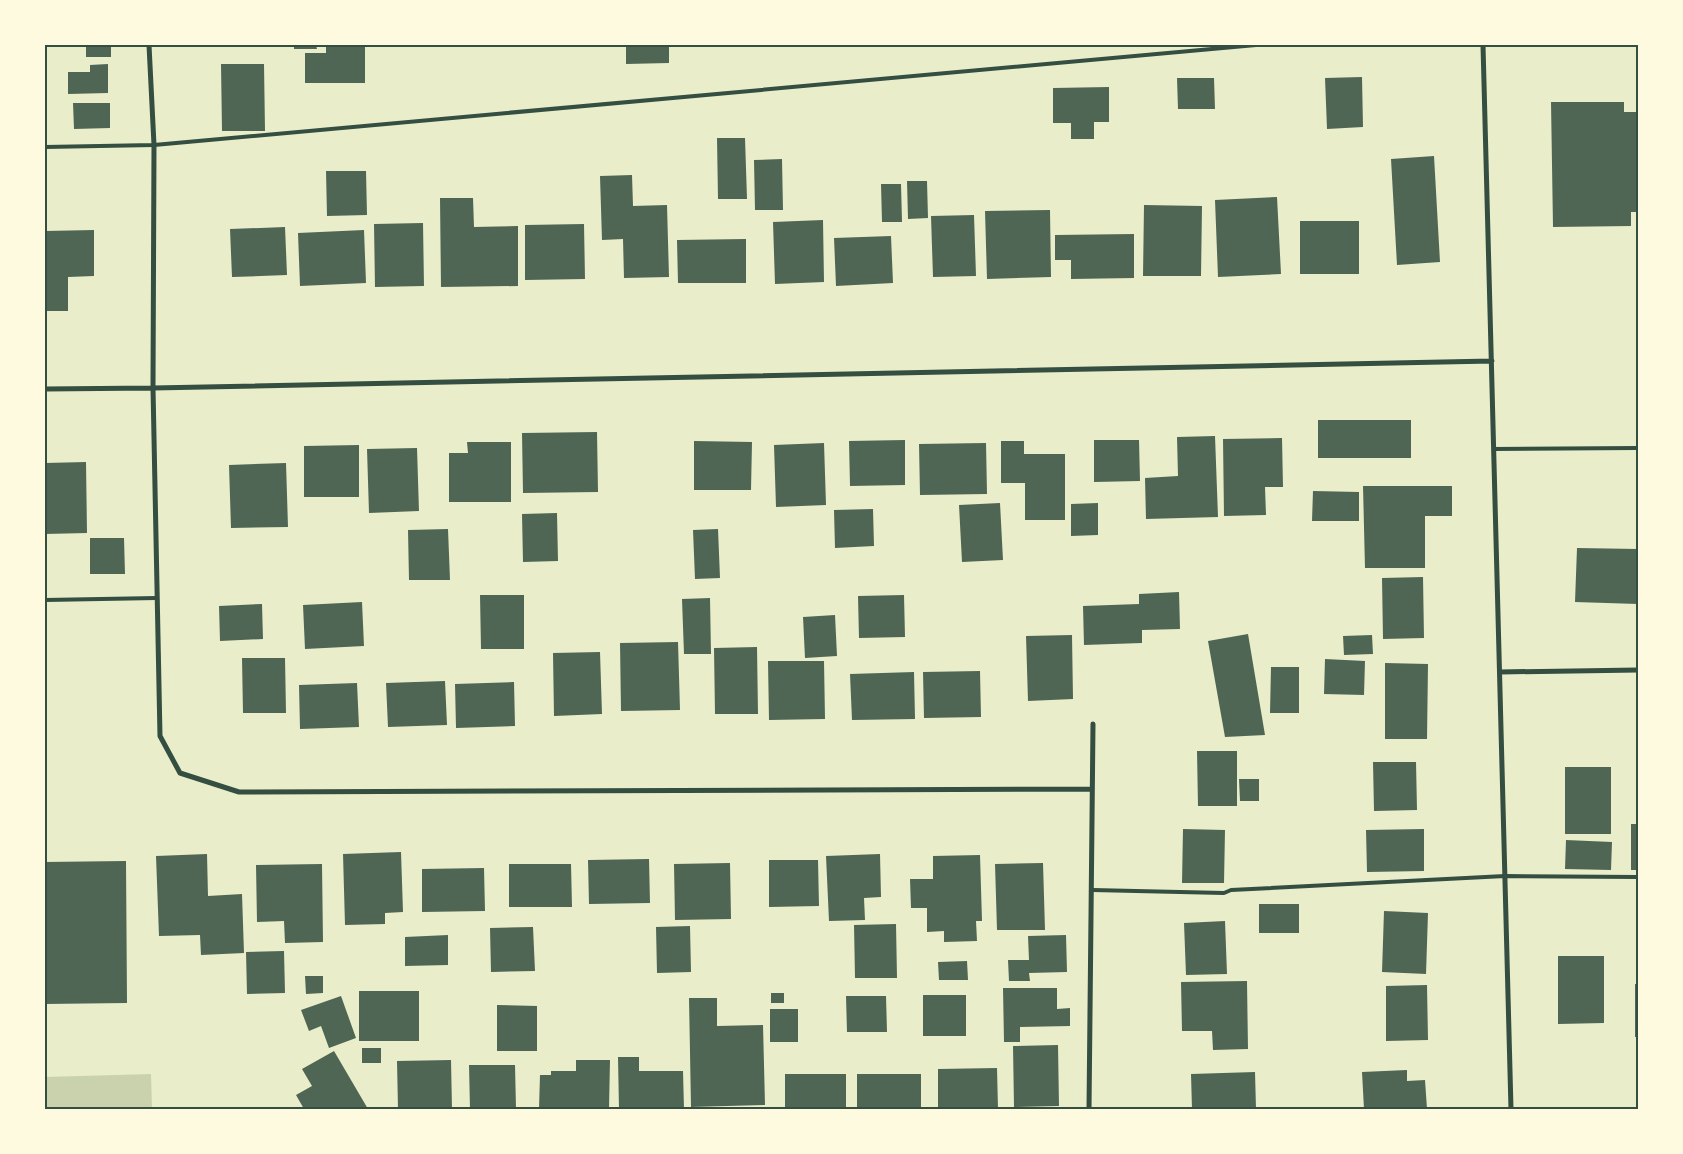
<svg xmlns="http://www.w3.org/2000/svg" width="1683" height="1154" viewBox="0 0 1683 1154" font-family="Signika,sans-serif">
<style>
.green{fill:#cad2ad}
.building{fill:#4f6655}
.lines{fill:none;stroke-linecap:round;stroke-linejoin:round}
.service{stroke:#344e41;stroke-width:4}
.minor{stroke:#344e41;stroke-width:5}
.neatline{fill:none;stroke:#344e41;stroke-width:2}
</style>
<rect width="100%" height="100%" fill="#e9edc9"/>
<path class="green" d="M151 1074 152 1109H45V1077Z"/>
<path class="building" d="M86 45H111V57H86Z
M294 45H316L317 49H294Z
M326 45H365V83H305V53H326Z
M626 45H669V63L626 64Z
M108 64V93L68 94V72H90V65Z
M221 64H264L265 131H222Z
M1362 77 1363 127 1327 129 1325 78Z
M1177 78H1214L1215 109H1178Z
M1109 87V122H1094V139H1071V123H1053V88Z
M1551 102H1624V112H1638V212H1631V226L1553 227Z
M73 103H110V128L74 129Z
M717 138H745L747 199H718Z
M1434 156 1440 262 1397 265 1391 159Z
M782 159 783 210H755L754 160Z
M326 171H366L367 215 327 216Z
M632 175 633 206 667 205 669 277 624 278 623 239 602 240 600 176Z
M907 181H927L928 218 908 219Z
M881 184H901L902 222H882Z
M1277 197 1281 274 1218 277 1215 200Z
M440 198H473L474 227 518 226V286L441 287Z
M1144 205 1202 206 1201 276H1143Z
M1050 210 1051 277 987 279 985 211Z
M974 215 976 276 933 277 931 216Z
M823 220 824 282 775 284 773 222Z
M1300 221H1359V274H1300Z
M423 223 424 286 375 287 374 224Z
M584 224 585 279 525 280V225Z
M285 227 287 275 232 277 230 229Z
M94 230V276L68 277V311H45V231Z
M364 230 366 283 300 286 298 233Z
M1134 234V278L1071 279V260H1055V235Z
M891 236 893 283 836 286 834 238Z
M746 239V283H678L677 240Z
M1318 420H1411V458H1318Z
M597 432 598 492 523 493 522 433Z
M1215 436 1218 517 1146 519 1145 478 1178 476 1177 437Z
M1282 438 1283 487H1265L1266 515 1224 516 1223 439Z
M905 440V485L850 486 849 441Z
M1094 440H1139L1140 481 1094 482Z
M694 441 752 442 751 490H694Z
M1001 441H1024V454H1065V520H1025V483H1001Z
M467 442H511V502H449V453H468Z
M824 443 826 505 776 507 774 445Z
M986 443 987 494 920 495 919 444Z
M359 445V497H304V446Z
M417 448 419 511 369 513 367 449Z
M86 462 87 533 45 534V463Z
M286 463 288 527 231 528 229 465Z
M1363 486H1452V516H1425V568H1365Z
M1313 491 1359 492V521H1312Z
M1000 503 1003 560 962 562 959 505Z
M1098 503V535L1071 536V504Z
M873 509 874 546 835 548 834 510Z
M557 513 558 561 523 562 522 514Z
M448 529 450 580H409L408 530Z
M718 529 720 578 695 579 693 530Z
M90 538H124L125 574H90Z
M1577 548 1638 549V604L1575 602Z
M1423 577 1424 638 1383 639 1382 578Z
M1179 592 1180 629 1142 630V643L1084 645 1083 606 1139 604V594Z
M480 595H524V649H481Z
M904 595 905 637 859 638 858 596Z
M710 598 711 654H684L682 599Z
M362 602 364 646 305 649 303 605Z
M262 604 263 639 220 641 219 606Z
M835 615 837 656 805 658 803 617Z
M1248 634 1265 735 1225 737 1208 641Z
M1072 635 1073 699 1028 701 1026 636Z
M1372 635 1373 654 1344 655 1343 636Z
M678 642 680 710 621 711 620 643Z
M757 647 758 714H715L714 648Z
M600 652 602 714 554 716 553 653Z
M242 658H285L286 713H243Z
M1325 659 1365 661 1364 695 1324 694Z
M768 661H824L825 719 769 720Z
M1385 663 1428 664 1427 739H1385Z
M1271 667H1299V713H1270Z
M980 671 981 717 924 718 923 672Z
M914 672 915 719 852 720 850 674Z
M445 681 447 725 388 727 386 683Z
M514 682 515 726 456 728 455 684Z
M357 683 359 727 300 729 299 685Z
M1197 751H1237V806H1198Z
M1636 756H1638V800H1636Z
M1373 762H1416L1417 810 1374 811Z
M1565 767H1611V834H1565Z
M1239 779H1259V801H1240Z
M1631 824H1638V870H1631Z
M1183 829 1225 830 1224 883H1182Z
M1424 829V871L1367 872 1366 830Z
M1566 840 1612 842 1611 870 1565 869Z
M401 852 403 912 385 913V924L345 925 343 854Z
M207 854 208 896 242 894 244 953 201 955 200 935 159 936 156 856Z
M880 854 881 897 864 898 865 920 829 921 826 856Z
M980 855 982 921H976L977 941 944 942V931L927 932V908H911L910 879H933V856Z
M649 859 650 903 589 904 588 860Z
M769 860H818L819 906 769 907Z
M126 861 127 1003 45 1004V862Z
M730 863 731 919 675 920 674 864Z
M1043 863 1045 930H997L995 864Z
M322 864 323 942 285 943 284 921 257 922 256 865Z
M509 864H571L572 907H509Z
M484 868 485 911 422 912V869Z
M1259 904H1299V933H1259Z
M1384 911 1428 913 1426 974 1382 972Z
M1225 921 1227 974 1186 975 1184 923Z
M896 924 897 978H855L854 925Z
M690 926 691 972 657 973 656 927Z
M533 927 535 971 491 972 490 928Z
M448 935V965L405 966V937Z
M1066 935 1067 972 1029 973 1030 981H1009L1008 960H1029L1028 936Z
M284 951 285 993 247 994 246 952Z
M1558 956H1604V1023L1558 1024Z
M967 961 968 980H939L938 962Z
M305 976H323V993L306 994Z
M1247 981 1248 1049 1213 1050 1212 1031H1182L1181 982Z
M1635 984H1638V1037H1635Z
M1427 985 1428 1040 1386 1041V986Z
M1003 988H1057V1009L1070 1008V1026L1020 1027V1042H1004Z
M359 991H419V1041H359Z
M771 993H784V1003H771Z
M923 995H966V1036H923Z
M341 996 356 1038 329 1048 321 1026 309 1031 301 1010Z
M846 996H886L887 1032H847Z
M689 998H717V1026L763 1025 765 1105 691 1107Z
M497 1005 537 1006V1051H497Z
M770 1009H798V1042H770Z
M1058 1045 1059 1106 1014 1107 1013 1046Z
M362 1048H381V1063H362Z
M334 1051 368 1109H304L296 1095 312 1086 302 1069Z
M618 1057H639V1071H683L684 1109H619Z
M451 1060 452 1109H398L397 1061Z
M576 1060H610L609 1109H539L540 1075H551V1071H576Z
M469 1065H515L516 1109H470Z
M997 1068 998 1109H938V1069Z
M1407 1070V1081L1425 1080 1427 1109H1364L1362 1072Z
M1255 1072 1256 1109H1192L1191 1074Z
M785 1074H846V1109H785Z
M857 1074H921V1109H857Z"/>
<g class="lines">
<path class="service" d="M45 147 154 145 1256 45
M1494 449 1638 448
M45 600 157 598
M1092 890 1224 893 1231 890 1505 876 1638 877"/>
<path class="minor" d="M149 45 154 145 153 388 160 736 180 773 239 792 1092 789
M1483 45 1511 1109
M45 389 153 388 1492 361
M1500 672 1638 670
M1089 1109 1093 724"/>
</g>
<rect width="1683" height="1154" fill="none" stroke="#fefae0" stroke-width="92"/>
<rect x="46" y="46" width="1591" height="1062" class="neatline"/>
</svg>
